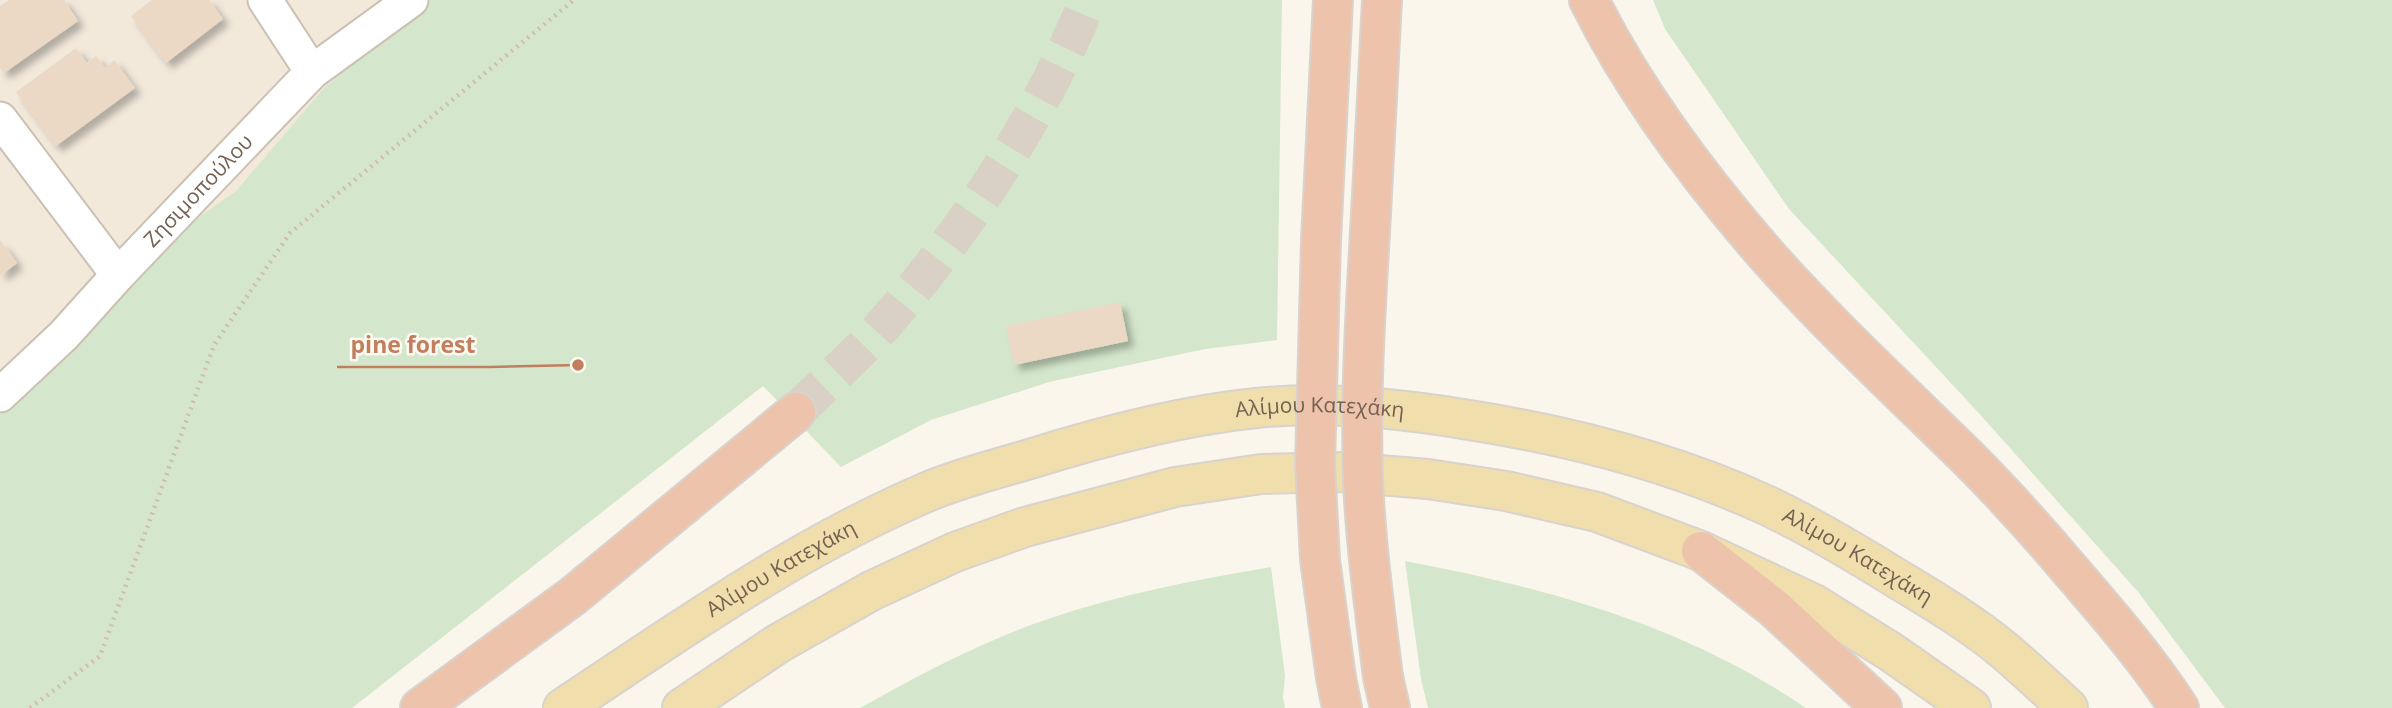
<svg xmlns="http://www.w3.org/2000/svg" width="2392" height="708" viewBox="0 0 2392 708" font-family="'Open Sans',sans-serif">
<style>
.residential{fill:#f2e9db}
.green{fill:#d4e7cc}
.building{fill:#ebd8c5;filter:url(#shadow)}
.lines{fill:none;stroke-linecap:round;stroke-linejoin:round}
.motorway-tunnel{stroke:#d9d1c5;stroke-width:38;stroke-dasharray:38 19;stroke-linecap:butt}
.minor-casing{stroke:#ccc0b3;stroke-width:37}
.primary-casing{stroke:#d8d3ce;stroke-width:42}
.motorway-casing{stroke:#d8d3ce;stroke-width:42}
.path{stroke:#d2bdaa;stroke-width:4.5;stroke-dasharray:2 5;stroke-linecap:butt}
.minor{stroke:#fff;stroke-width:33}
.primary{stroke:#f1dead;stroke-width:38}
.motorway{stroke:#edc3ab;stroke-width:38}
.motorway-bridge-casing{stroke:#d8d3ce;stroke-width:42;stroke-linecap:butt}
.motorway-bridge{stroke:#edc3ab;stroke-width:38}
.labels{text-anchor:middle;stroke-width:5;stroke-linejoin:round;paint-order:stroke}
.street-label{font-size:21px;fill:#746151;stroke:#fdfaf3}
.leader{fill:none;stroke:#c27f5e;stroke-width:2.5}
.callout-dot{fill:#c27f5e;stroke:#fdfaf3;stroke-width:2.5}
.callout-label{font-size:23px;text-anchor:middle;font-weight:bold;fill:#c27f5e;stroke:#fdfaf3;stroke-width:5;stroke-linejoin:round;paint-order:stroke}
</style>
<defs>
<filter id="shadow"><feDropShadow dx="6" dy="6" stdDeviation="3.5" flood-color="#0004"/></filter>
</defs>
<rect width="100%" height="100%" fill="#fbf6ec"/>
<path class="residential" d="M0 0H448L239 189 0 433Z"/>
<path class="green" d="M428 0H1282L1277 340 1205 349 1049 382 931 420 841 467 763 386 352 708H0V394L116 276 236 191 323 89Z
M1653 0H2392V708H2225L2139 593 1976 410 1789 209 1665 29Z
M1405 561C1548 588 1684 625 1806 708H1428L1421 679Z
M1271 567 1285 676 1283 697 1285 708H860C918 675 985 640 1048 619 1120 594 1196 580 1271 567Z"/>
<path class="building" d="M9 0H64L78 21 4 73 0 68V6Z
M152 0H209L223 19 166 63 131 16Z
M76 48 87 63 96 56 105 68 114 60 135 88 56 146 16 92Z
M0 240 17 263 0 276Z
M1120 302 1128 341 1014 365 1006 326Z"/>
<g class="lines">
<path class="motorway-tunnel" d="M796 412C823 385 853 359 879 330 965 232 1038 122 1088 0"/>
<defs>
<g id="minor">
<path d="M265 0 312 72"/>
<path d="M0 119 118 275"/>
<path id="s1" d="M0 395 64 335 118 275 312 72 411 0"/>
</g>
<g id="primary">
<path id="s2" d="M563 708C681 630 796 548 927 492 960 478 996 469 1030 459 1103 436 1179 416 1256 408 1325 401 1396 408 1463 419 1567 435 1670 461 1766 505 1811 526 1854 552 1896 578 1934 601 1973 624 2006 652 2027 670 2047 689 2068 708"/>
<path d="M682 708 779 643 871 591 955 552 1025 527 1175 487 1261 474 1343 472 1428 479 1506 491 1597 512 1701 551 1814 604 1891 652 1971 708"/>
</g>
<path id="motorway" d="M1589 0C1634 91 1697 175 1763 251 1827 324 1899 390 1968 458 2004 494 2038 532 2071 571 2109 615 2147 659 2179 708
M1371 214 1382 0
M1321 240 1333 0
M1701 551 1774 608 1882 708
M1383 677 1390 708
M1336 678 1342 708
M420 708 573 596 796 412"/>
</defs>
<use href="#minor" class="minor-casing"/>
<use href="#primary" class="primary-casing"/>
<use href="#motorway" class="motorway-casing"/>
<path class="path" d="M30 708 100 656 214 345 290 233 574 0"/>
<use href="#minor" class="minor"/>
<use href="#primary" class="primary"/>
<use href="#motorway" class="motorway"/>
<defs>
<path id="motorway-bridge" d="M1371 214C1366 303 1360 391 1363 481 1366 547 1375 612 1383 677
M1321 240 1315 464 1320 560 1336 678"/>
</defs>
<use href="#motorway-bridge" class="motorway-bridge-casing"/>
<use href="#motorway-bridge" class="motorway-bridge"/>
</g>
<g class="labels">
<g class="street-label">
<text dy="7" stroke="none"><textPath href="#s1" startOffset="285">Ζησιμοπούλου</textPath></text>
<text dy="7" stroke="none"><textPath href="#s2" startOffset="828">Αλίμου Κατεχάκη</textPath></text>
<text dy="7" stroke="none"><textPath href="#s2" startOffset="1393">Αλίμου Κατεχάκη</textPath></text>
<text dy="7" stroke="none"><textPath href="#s2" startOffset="259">Αλίμου Κατεχάκη</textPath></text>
</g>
</g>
<path class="leader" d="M578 365L490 367H337"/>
<circle class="callout-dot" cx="578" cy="365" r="7"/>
<g class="callout-label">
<text x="413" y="353">pine forest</text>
</g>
</svg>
